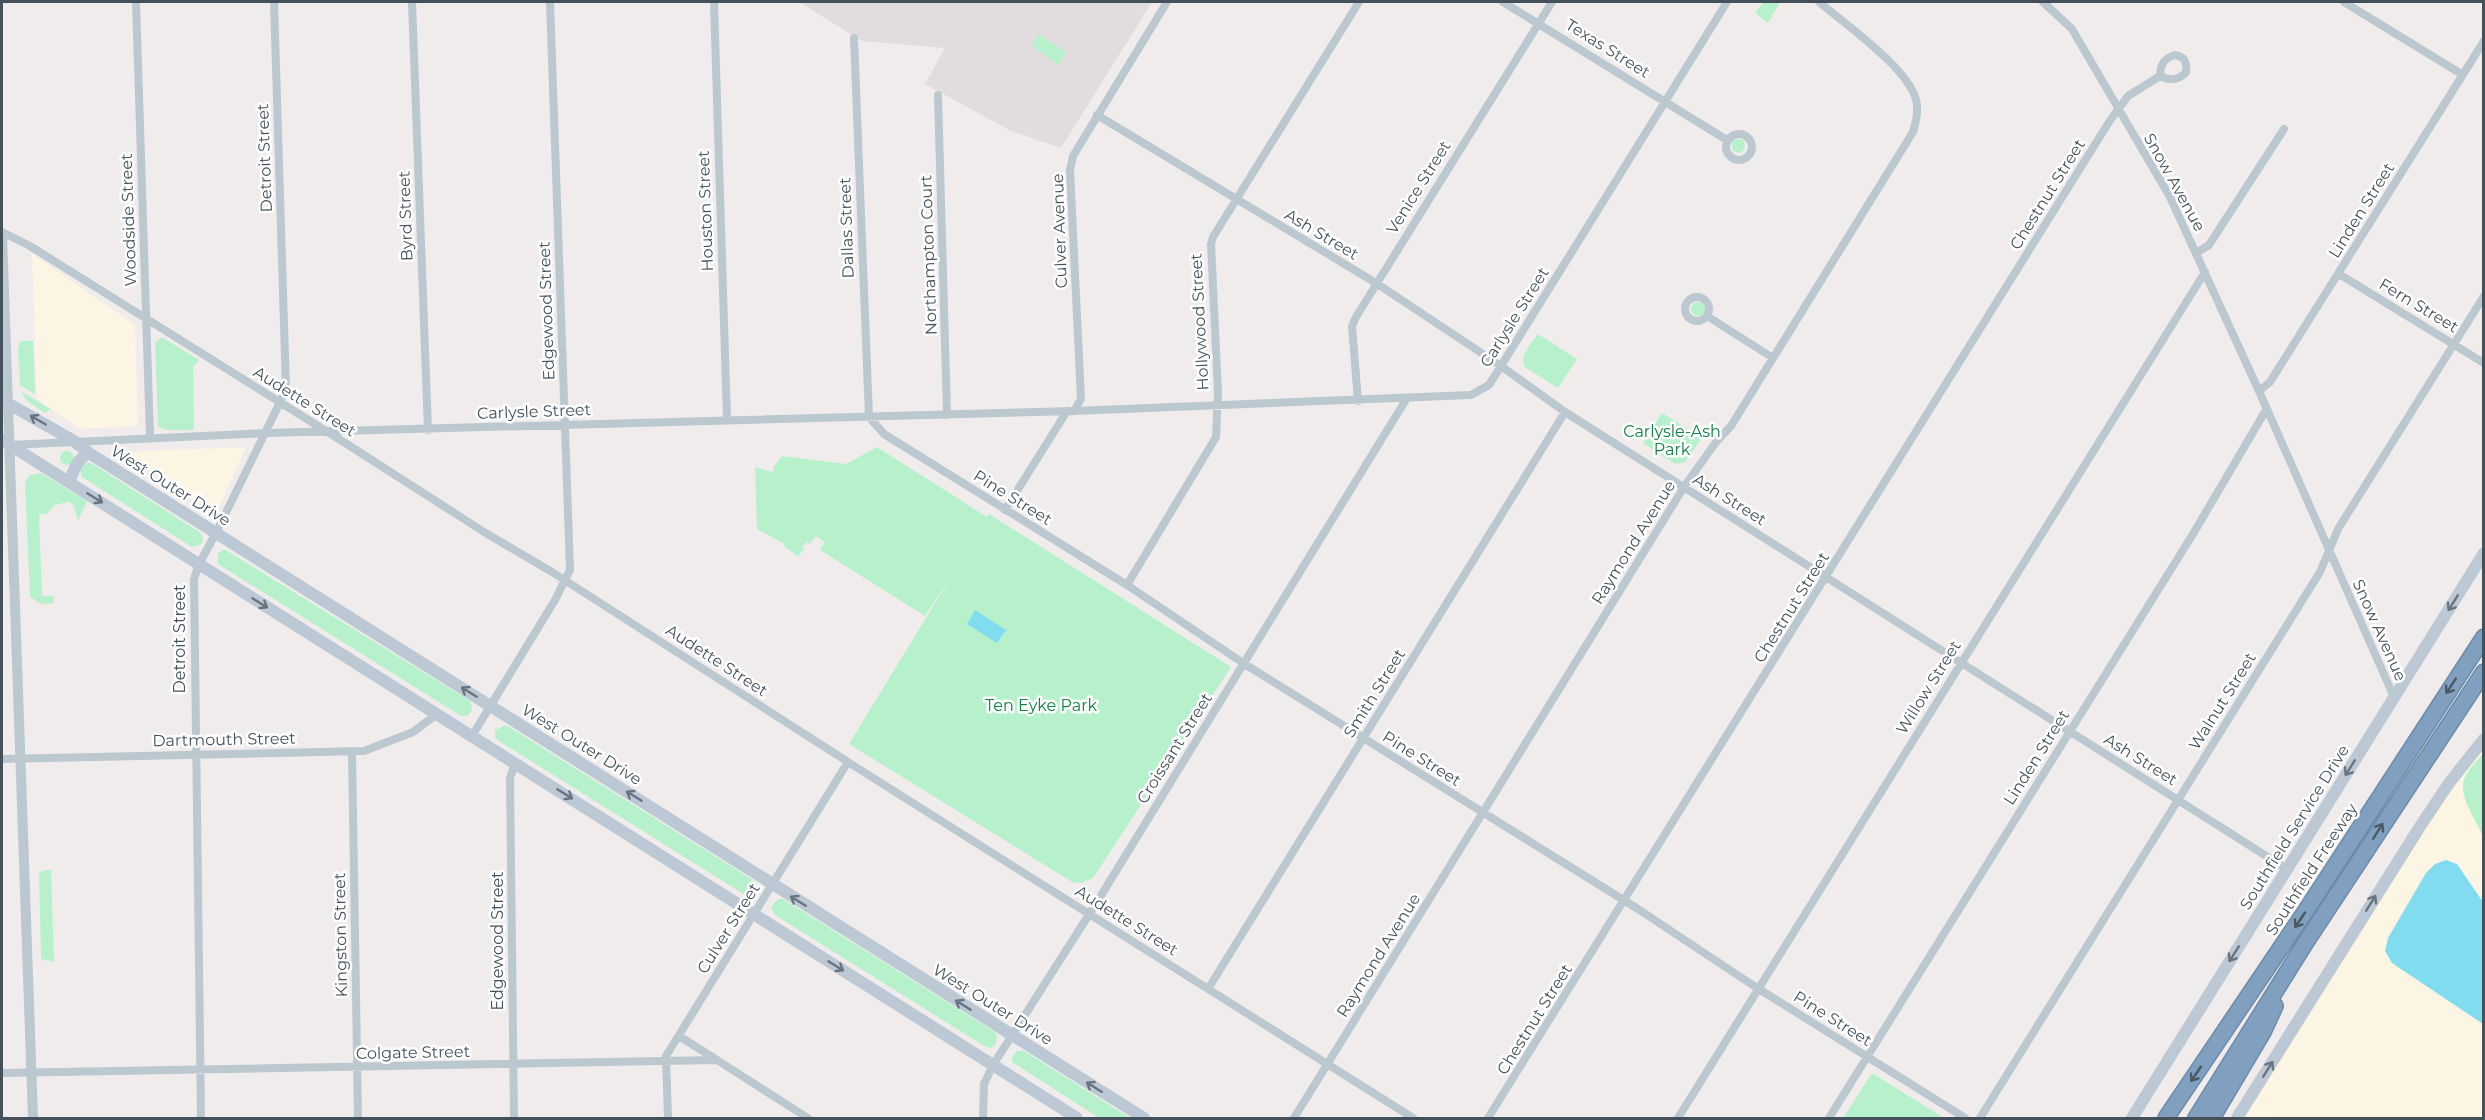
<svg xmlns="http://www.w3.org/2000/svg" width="2485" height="1120" viewBox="0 0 2485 1120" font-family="Montserrat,sans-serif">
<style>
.commercial{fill:#fdf5e3}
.education{fill:#e1ddde}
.green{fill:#b7f1cc}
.water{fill:#82dcf0}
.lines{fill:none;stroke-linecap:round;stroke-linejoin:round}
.motorway-casing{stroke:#6c8bab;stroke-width:18}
.minor{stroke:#bcc8d0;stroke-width:8}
.tertiary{stroke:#bcc8d0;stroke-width:10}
.secondary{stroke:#bcc9d5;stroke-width:12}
.motorway{stroke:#81a0bf;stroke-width:15}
.oneway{stroke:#687580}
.oneway2{stroke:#4a5965}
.labels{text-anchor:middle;stroke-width:5;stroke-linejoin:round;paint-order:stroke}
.street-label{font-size:16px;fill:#44515b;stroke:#fff}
.park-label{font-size:16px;fill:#118046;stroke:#fff}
</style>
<rect width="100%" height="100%" fill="#f0ecec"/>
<path class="commercial" d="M32 254 135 325 138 426 80 429 37 399Z
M246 447 216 513 121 452Z
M2483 749V1118H2244L2431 818Z"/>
<path class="education" d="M799 2H1152L1061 148 1011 131 925 84 945 48 862 41Z"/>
<path class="green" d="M1764 2H1780L1768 23 1755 13Z
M1038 34 1066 52 1058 65 1032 46Z
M1738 139 1743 140 1745 144 1744 150 1740 153 1733 151 1731 141Z
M1691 309a7 7 0 1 1 14 0a7 7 0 1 1-14 0Z
M1538 334 1577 359 1558 388 1525 367C1519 356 1531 344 1538 334Z
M162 337 199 360 193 367 194 430H166L158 426 155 343Z
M20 341H33L35 394 20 385 18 351Z
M21 391 50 409 45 413 26 400Z
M1662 413 1702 438 1685 462 1675 464 1643 443Z
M877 447 987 517 989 514 1231 667 1093 878 1081 883 1072 882 849 744 954 572 925 616 820 550 825 542 816 536 810 544 807 542 802 547 804 549 798 556 785 547 783 543 757 529 755 467 773 472 774 466 782 456 846 464Z
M60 458a7 7 0 1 1 14 0a7 7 0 1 1-14 0Z
M86 463H91L201 533 203 538 202 544 192 547 82 477 80 470Z
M41 473 87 501 78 521 74 506 69 502 54 505 47 514H39L42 596H53L54 603 41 604 30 597 25 483 30 475Z
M224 549 470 701C473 708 473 711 467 716H461L218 564V554Z
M506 725 753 880 757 884 756 893 752 896 745 895 499 741 495 737V730Z
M2483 753V836C2476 820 2455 792 2466 775 2470 767 2478 760 2483 753Z
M45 870H51L54 962 41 959 39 873Z
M778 899H783L995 1032 997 1036 995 1045 991 1048 984 1046 775 915 771 907Z
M1017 1051H1024L1130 1118H1099L1012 1062V1057Z
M1872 1073 1944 1118H1843Z"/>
<path class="water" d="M975 610 1006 630 997 643 967 624Z
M2446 860 2457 864 2483 902V1024L2392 963 2385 951 2388 938 2426 873 2435 864Z"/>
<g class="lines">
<defs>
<path id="motorway" d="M2166 1118 2307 909 2484 637
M2196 1118 2306 942 2484 672
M2212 1118 2263 1032 2275 1006"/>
</defs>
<use href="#motorway" class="motorway-casing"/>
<path class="minor" d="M136 2 150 437
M412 2 428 430
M714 2 727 419
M1503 2 1727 140
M2043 2 2072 29 2170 197 2259 391 2394 697
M2344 2 2463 75
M854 38 869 417 884 434 1127 585 1243 663 1638 909 1751 984 1965 1118
M2175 55C2185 57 2187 62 2186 72 2178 81 2170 81 2160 76 2160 65 2164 58 2175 55Z
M938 95 947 415
M1097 115 1376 283 1501 366 1565 412 2287 869
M1726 147a13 13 0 1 1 26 0a13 13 0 1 1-26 0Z
M2 232 30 246 350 446 484 532 552 572 859 769 1413 1118
M2196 253 2209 245 2284 129
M2339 274 2484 363
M1685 309a12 12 0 1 1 24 0a12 12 0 1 1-24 0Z
M1707 316 1773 358
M2259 391 2270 382 2484 41
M1358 401 1352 326 1356 317 1552 2
M1074 411 1081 399 1070 170 1073 156 1167 2
M10 445 266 433 1074 411 1471 395 1489 385 1501 366 1727 2
M1005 510 1067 411
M1127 585 1216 437 1218 393 1211 244 1213 237 1359 2
M472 736 555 600 570 570 550 2
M352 752 358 1118
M2 759 364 751 413 732 437 714
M1208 989 1565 412
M679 1036 717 1060
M2 1073 717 1060 808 1118
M201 1118 194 579 199 564 216 533 286 390 274 2
M514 1118 510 778 515 763
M668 1118 666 1056 848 762
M983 1118 984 1084 993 1065 1097 902 1407 398
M1294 1118 1684 487 1716 442 1731 426 1913 132C1916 122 1919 110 1916 100 1909 69 1844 23 1819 2
M1488 1118 2109 122 2128 96 2160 76
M1678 1118 2205 272
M1829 1118 2193 534 2266 410
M1980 1118 2320 572 2338 529 2484 296"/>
<path class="tertiary" d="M2 236 33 1118"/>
<path class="secondary" d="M2 400 74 441 89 453 1144 1118
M2 440 1077 1118
M69 482C74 470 77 459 89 453
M2132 1118 2484 553
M2237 1118 2419 828 2449 783 2484 739"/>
<use href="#motorway" class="motorway"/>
</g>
<defs><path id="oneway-shaft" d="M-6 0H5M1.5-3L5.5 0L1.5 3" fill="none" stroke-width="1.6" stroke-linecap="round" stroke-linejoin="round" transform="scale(1.5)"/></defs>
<g class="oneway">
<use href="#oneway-shaft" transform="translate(38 420) rotate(-150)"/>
<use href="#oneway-shaft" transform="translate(95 498) rotate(32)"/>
<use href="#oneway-shaft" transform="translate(260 603) rotate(32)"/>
<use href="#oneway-shaft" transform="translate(2453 603) rotate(122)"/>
<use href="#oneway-shaft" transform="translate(469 692) rotate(-148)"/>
<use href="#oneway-shaft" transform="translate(2350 768) rotate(122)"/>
<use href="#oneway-shaft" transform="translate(565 794) rotate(32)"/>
<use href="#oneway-shaft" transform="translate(634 796) rotate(-148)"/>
<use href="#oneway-shaft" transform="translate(798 901) rotate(-148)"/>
<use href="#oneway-shaft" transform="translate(2371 903) rotate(-58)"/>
<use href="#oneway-shaft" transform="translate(2234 954) rotate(122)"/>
<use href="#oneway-shaft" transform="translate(836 966) rotate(32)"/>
<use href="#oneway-shaft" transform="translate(963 1005) rotate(-148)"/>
<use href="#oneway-shaft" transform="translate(2268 1069) rotate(-58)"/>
<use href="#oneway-shaft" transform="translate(1094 1087) rotate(-148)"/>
</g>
<g class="oneway2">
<use href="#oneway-shaft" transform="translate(2451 686) rotate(123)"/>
<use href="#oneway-shaft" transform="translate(2378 831) rotate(-58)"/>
<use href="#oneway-shaft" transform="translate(2300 920) rotate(124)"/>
<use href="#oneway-shaft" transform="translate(2196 1074) rotate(124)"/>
</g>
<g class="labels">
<g class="street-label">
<text transform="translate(1608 48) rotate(32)" y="6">Texas Street</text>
<text transform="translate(264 158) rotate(-92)" y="6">Detroit Street</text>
<text transform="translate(2175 182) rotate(61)" y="6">Snow Avenue</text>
<text transform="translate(1418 187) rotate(-58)" y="6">Venice Street</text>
<text transform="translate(2047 194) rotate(-58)" y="6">Chestnut Street</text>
<text transform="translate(2361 210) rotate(-58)" y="6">Linden Street</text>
<text transform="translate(705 211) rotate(-92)" y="6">Houston Street</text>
<text transform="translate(405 216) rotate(-92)" y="6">Byrd Street</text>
<text transform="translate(128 220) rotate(-92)" y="6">Woodside Street</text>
<text transform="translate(846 228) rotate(-92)" y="6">Dallas Street</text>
<text transform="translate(1059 231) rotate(-92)" y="6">Culver Avenue</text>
<text transform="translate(1322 234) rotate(31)" y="6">Ash Street</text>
<text transform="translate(928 255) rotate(-92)" y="6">Northampton Court</text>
<text transform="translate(2419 305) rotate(31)" y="6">Fern Street</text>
<text transform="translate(546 311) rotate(-92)" y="6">Edgewood Street</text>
<text transform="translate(1514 317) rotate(-58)" y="6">Carlysle Street</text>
<text transform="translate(1199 322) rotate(-93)" y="6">Hollywood Street</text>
<text transform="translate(305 401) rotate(32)" y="6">Audette Street</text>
<text transform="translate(534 411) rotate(-2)" y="6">Carlysle Street</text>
<text transform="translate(171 485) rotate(32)" y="6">West Outer Drive</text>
<text transform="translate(1013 497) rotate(32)" y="6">Pine Street</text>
<text transform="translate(1730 499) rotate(32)" y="6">Ash Street</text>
<text transform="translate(1633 542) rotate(-58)" y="6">Raymond Avenue</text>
<text transform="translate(1791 607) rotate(-58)" y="6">Chestnut Street</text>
<text transform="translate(2380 630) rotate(66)" y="6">Snow Avenue</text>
<text transform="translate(179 639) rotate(-90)" y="6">Detroit Street</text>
<text transform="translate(717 660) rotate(33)" y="6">Audette Street</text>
<text transform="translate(1928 687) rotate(-58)" y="6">Willow Street</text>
<text transform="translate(1374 693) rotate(-58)" y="6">Smith Street</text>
<text transform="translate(2222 701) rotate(-58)" y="6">Walnut Street</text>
<text transform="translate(224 739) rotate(-1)" y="6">Dartmouth Street</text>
<text transform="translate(582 744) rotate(32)" y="6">West Outer Drive</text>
<text transform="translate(1174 748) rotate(-58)" y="6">Croissant Street</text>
<text transform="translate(2036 757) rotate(-58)" y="6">Linden Street</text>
<text transform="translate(1422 758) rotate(32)" y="6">Pine Street</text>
<text transform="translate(2141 759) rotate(32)" y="6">Ash Street</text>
<text transform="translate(2294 827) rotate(-58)" y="6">Southfield Service Drive</text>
<text transform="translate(2311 869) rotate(-57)" y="6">Southfield Freeway</text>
<text transform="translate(1127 920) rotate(32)" y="6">Audette Street</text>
<text transform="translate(728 928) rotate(-58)" y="6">Culver Street</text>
<text transform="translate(340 935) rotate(-91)" y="6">Kingston Street</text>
<text transform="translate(497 941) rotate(-90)" y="6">Edgewood Street</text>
<text transform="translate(1378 955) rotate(-58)" y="6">Raymond Avenue</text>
<text transform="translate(993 1004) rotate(32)" y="6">West Outer Drive</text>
<text transform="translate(1833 1018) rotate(32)" y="6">Pine Street</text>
<text transform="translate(1534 1019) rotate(-58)" y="6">Chestnut Street</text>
<text transform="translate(413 1052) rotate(-1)" y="6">Colgate Street</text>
</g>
<g class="park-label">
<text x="1672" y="437">Carlysle-Ash<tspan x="1672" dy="18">Park</tspan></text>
<text x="1041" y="711">Ten Eyke Park</text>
</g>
</g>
<rect width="2485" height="1120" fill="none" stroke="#44515b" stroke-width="6"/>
</svg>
